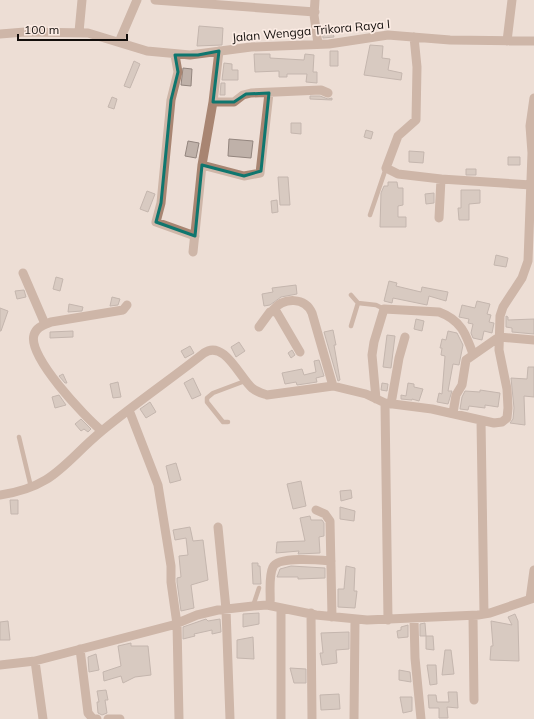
<svg xmlns="http://www.w3.org/2000/svg" width="534" height="719" viewBox="0 0 534 719" font-family="Mulish,sans-serif">
<style>
.building{fill:#bfb1a9;stroke:#93857e}
.lines{fill:none;stroke-linecap:round;stroke-linejoin:round}
.lane{stroke:#a88572;stroke-width:4.5}
.street{stroke:#a88572;stroke-width:9}
.marked{fill:none;stroke:#0f766e;stroke-width:3;stroke-linejoin:round}
.labels{text-anchor:middle;stroke-width:3.5;stroke-linejoin:round;paint-order:stroke}
.street-label{font-size:12px;fill:#130e0b;stroke:#fbebe3}
</style>
<rect width="100%" height="100%" fill="#edded6"/>
<path class="building" d="M199 26 223 28 222 45 197 46Z
M331 26 334 37 323 38 322 28Z
M370 45 383 46 382 58 390 59 388 70 402 73 401 80 364 75Z
M330 51H338V66H330Z
M254 54H270V58L304 60 305 54 314 55 313 72H317V83L306 82 307 74H287V77H279V71L255 72Z
M134 61 140 64 130 88 124 86Z
M224 63 232 64V70H238V80H222Z
M183 68 192 69 191 86 181 85Z
M221 83H225V95H220Z
M310 96H320L328 99 332 98V100L310 99Z
M112 97 117 99 114 109 108 107Z
M291 123H301V134L291 133Z
M366 130 373 132 371 139 364 137Z
M229 139 253 141 251 158 228 156Z
M188 141 199 143 196 158 185 156Z
M409 151 424 152 423 163 409 162Z
M508 157H520V165H508Z
M466 169H476V175H466Z
M278 177H288L290 205H280Z
M388 182H397L398 188H403V205L398 206V217H406V227H380L381 193 384 186H388Z
M461 190H480V203L469 204V220H459L458 208H461Z
M147 191 155 194 148 212 140 209Z
M434 193V203L426 204 425 194Z
M277 200 278 212 272 213 271 201Z
M496 255 508 258 506 267 494 265Z
M56 277 63 279 60 291 53 289Z
M389 281 397 283 396 286 421 292 422 287 448 292 446 301 429 296 427 305 393 298 392 303 384 301Z
M296 285 297 294 281 297 270 305 264 306 262 294 273 292 272 288Z
M24 290 26 297 17 299 15 291Z
M112 297 120 299 118 305 110 306Z
M477 301 490 304 487 314 491 315 489 322 494 323 492 333 484 331 482 340 473 338 471 333 473 324 468 323 469 319 459 317 462 305 475 308Z
M69 304 83 307 82 311 68 312Z
M0 308 8 311 1 331H0Z
M506 316 508 317V320L534 319V334L512 332V328L506 327Z
M416 319 424 321 422 331 414 329Z
M333 330 336 345H334L340 380 338 381 324 332Z
M73 331V337L50 338V332Z
M448 331 457 333 463 345 459 365 453 364 448 391H452L448 404 437 402 439 393 442 394 445 356 441 355 442 348H440L442 339 446 340Z
M387 335 395 336 391 368 383 367Z
M239 342 245 351 236 357 231 347Z
M190 346 194 353 185 358 181 351Z
M292 350 295 355 291 358 288 353Z
M319 360 324 376 316 378 317 382 297 385 296 382 285 384 282 373 302 369 304 375 316 372 314 361Z
M528 367H534V397L524 396 525 425 510 423 513 419 514 408 511 378 527 379Z
M63 374 67 383H65L59 376Z
M193 378 201 395 192 399 184 383Z
M118 382 121 397 113 398 110 384Z
M382 383 388 384 387 391 381 390Z
M408 383 414 384V387L423 389 419 401 412 399V400L401 399V395L406 396Z
M480 390 500 393 498 407 485 405V408L469 406 468 410 460 409 462 397 465 391 480 392Z
M59 395 66 405 55 408 52 397Z
M150 402 156 412 146 418 140 409Z
M81 419 91 429 88 432 84 429 81 431 75 424Z
M176 463 181 480 170 483 166 466Z
M301 481 306 506 293 509 287 484Z
M351 490 352 498 341 501 340 491Z
M10 500H18V514H11Z
M340 507 355 511 354 521 340 519Z
M310 516 311 520H322L324 523V536L319 537 320 553 298 554 299 551 276 553 277 542 305 541 300 518Z
M190 527 193 541 203 540 208 580 191 585 194 608 181 611 177 582V578L181 577 179 556 188 555 186 538 175 540 173 530Z
M252 563H258V566H260L261 584H253Z
M291 566 325 568V578L298 579V577H277L280 569Z
M346 566 355 568 354 591H357L355 608 338 607V589H344Z
M259 613V624L243 627V614Z
M515 614 518 621 519 661 490 660 491 646H493L491 621 512 625 508 617Z
M206 619 208 621 220 619 221 632 212 634V630L194 634 195 636 183 639V627Z
M8 621 10 640H0V622Z
M425 623 426 636H420V624Z
M408 625V637L398 638 397 631 401 630V627Z
M349 632V649L336 650 337 663 322 665 320 653H323L321 633Z
M426 636H433L434 650 426 649Z
M253 637 254 659 237 658V640Z
M131 643V646H148L151 675 135 677 123 683 121 676 104 681 103 672 121 666 118 646Z
M445 650H451L454 674 442 675Z
M96 654 99 670 89 672 88 657Z
M427 665H436L437 684 430 685Z
M290 668 306 669V683H294Z
M399 670 410 672 411 682 399 680Z
M106 690 108 700H105L107 713 102 715 98 713 97 702H99L97 691Z
M448 692H457L458 708 447 707 448 718H439V708H429L428 695H436L437 702H449Z
M339 694 340 709 321 710 320 695Z
M400 697H412V711L403 713Z"/>
<g class="lines">
<path class="lane" d="M370 215 386 168
M351 295 358 303 376 305 384 309
M351 326 358 303
M228 422H223L207 402V398L213 393 245 381
M19 437 31 487
M253 606 259 588"/>
<path class="street" d="M155 0 315 12
M315 0 314 15 318 44
M79 32 82 0
M0 34 25 32 88 33 147 51 190 55 251 47 329 44 388 35 450 40 534 41
M414 37 417 67 416 120 398 136 386 168 398 174 441 179 439 218
M507 41 512 0
M119 42 137 0
M175 55 178 72 171 100 161 203 156 222 195 236
M213 102H234L243 95 251 93 321 90 328 93
M202 165 244 176 260 173 269 93
M441 179 531 185
M193 252 202 165 213 102 219 51
M23 273 45 324
M273 310C284 297 305 297 312 313L333 386
M259 327 270 312 276 311 300 352
M376 399 372 355 374 342 384 309 439 312C461 320 466 334 473 354
M385 403 388 620
M391 404 399 358 405 337
M129 410 158 485 171 566V582L177 624 179 719
M453 413 456 395 462 385 466 360 499 337 534 340
M481 420 484 614
M102 431C85 417 27 356 34 335 36 327 44 325 51 322L123 310 127 305
M0 495C55 487 64 462 103 430 136 403 171 379 204 353 224 339 240 378 252 388 257 392 261 393 267 395L333 386 366 394 385 403 432 409 494 423 502 422 507 418 508 408 507 389 499 350 500 316 503 307 522 278 528 261 532 153 530 126 534 98
M316 510 325 514 330 521 332 617
M218 527 226 609 230 719
M530 599 534 570
M270 605C271 595 268 577 273 567 278 556 320 560 331 561
M281 609V719
M311 613 312 719
M473 616 474 700
M414 619 415 658 421 719
M80 649 88 713 93 719H97
M35 661 43 719
M0 665 35 661 173 625 197 615 218 610 253 606 267 605 316 615 367 620 478 615 490 613 534 598
M108 719H120
M354 719 355 620"/>
</g>
<path d="M0 0H534V719H0ZM219 51 213 102H234L246 94 269 93 261 171 244 176 202 165 195 236 156 222 161 203 171 100 178 72 175 55H198Z" fill="#edded6" fill-opacity=".55" fill-rule="evenodd"/>
<path class="marked" d="M219 51 213 102H234L246 94 269 93 261 171 244 176 202 165 195 236 156 222 161 203 171 100 178 72 175 55H198Z"/>
<g class="labels">
<g class="street-label">
<text transform="translate(311 31) rotate(-5)" y="4">Jalan Wengga Trikora Raya I</text>
</g>
</g>
<path d="M18 34v6h109v-6" fill="none" stroke="#130e0b" stroke-width="2"/>
<text x="24" y="34" font-size="12" fill="#130e0b" stroke="#fbebe3" stroke-width="3" paint-order="stroke">100 m</text>
</svg>
